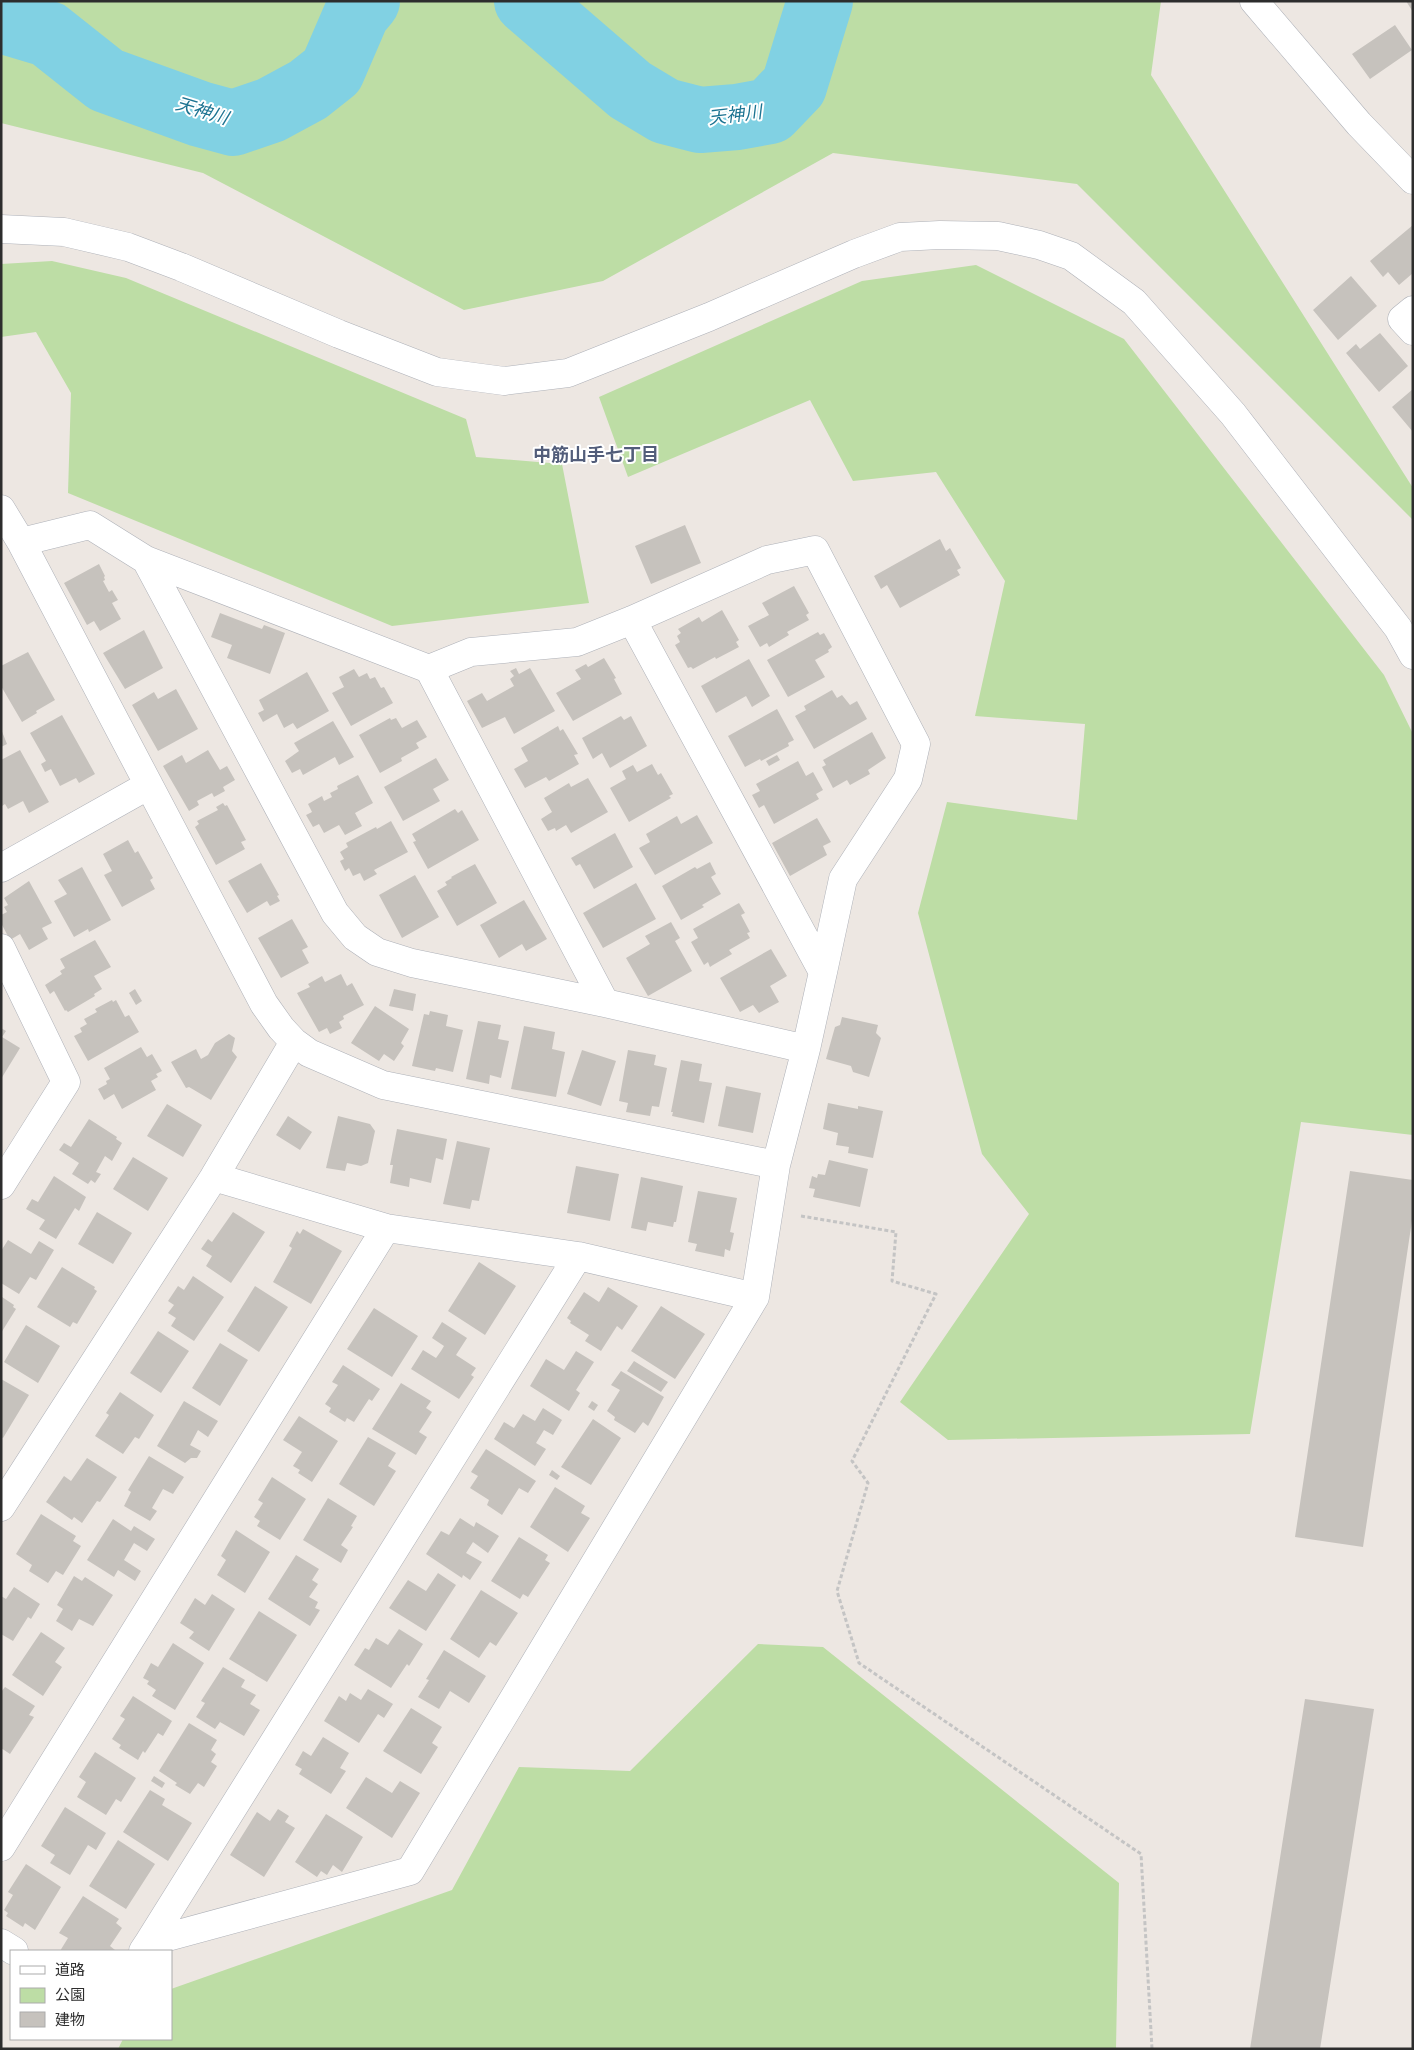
<svg xmlns="http://www.w3.org/2000/svg" width="1414" height="2050" viewBox="0 0 1414 2050" font-family="Cabin,'Noto Sans JP',sans-serif">
<style>
.green{fill:#bddda5}
.lines{fill:none;stroke-linecap:round;stroke-linejoin:round}
.river{stroke:#81d1e3;stroke-width:66}
.building{fill:#c6c2bd}
.minor-casing{stroke:#aeb1b8;stroke-width:29}
.tertiary-casing{stroke:#aeb1b8;stroke-width:29}
.path{stroke:#c4c4c4;stroke-width:3;stroke-dasharray:4 2.5;stroke-linecap:butt}
.minor{stroke:#fff;stroke-width:28}
.tertiary{stroke:#fff;stroke-width:28}
.labels{text-anchor:middle;stroke-width:4;stroke-linejoin:round;paint-order:stroke}
.water-label{font-size:18px;font-style:italic;fill:#1d7492;stroke:#fff}
.neighbourhood-label{font-size:18px;font-weight:bold;fill:#525d7a;stroke:#fff}
</style>
<rect width="100%" height="100%" fill="#ede7e2"/>
<path class="green" d="M1 1H1161L1151 75 1413 488V520L1077 184 833 153 603 281 464 310 203 173 1 123Z
M52 261 126 278 466 419 476 457 562 464 589 603 392 626 68 493 71 393 36 332 1 337V264Z
M976 265 1124 339 1384 675 1413 734V1135L1301 1122 1250 1434 948 1440 900 1402 1029 1214 982 1154 918 913 947 802 1077 820 1085 724 975 716 1005 581 936 472 853 481 810 400 628 477 599 397 862 281Z
M758 1644 823 1647 1119 1883 1116 2049H118L123 2039H171V1989L452 1890 519 1767 630 1771Z"/>
<g class="lines">
<path class="river" d="M527 1 630 90 665 111 700 120 737 117 770 111 794 86 820 1
M1 20 48 34 106 80 200 114 233 123 271 110 308 90 332 71 357 13 367 1"/>
</g>
<path class="building" d="M1406 1H1413V12Z
M1395 25 1412 50 1370 79 1352 54Z
M1413 225V273L1399 285 1388 272 1383 277 1370 261Z
M1351 276 1377 306 1338 340 1313 310Z
M1380 333 1408 366 1379 392 1346 353 1356 344 1360 349Z
M1413 389V432L1392 407Z
M685 525 701 563 651 584 635 546Z
M940 539 946 551 950 548 961 568 957 570 960 575 900 608 887 585 881 589 874 576Z
M99 564 105 576 104 577 105 580 103 581 109 592 112 590 118 600 112 603 121 619 100 631 94 621 87 625 64 583Z
M794 586 809 613 806 615 809 620 787 632 789 635 769 647 767 643 760 647 748 626 769 615 762 603Z
M722 610 739 640 736 642 739 647 716 659 715 657 693 669 691 667 688 668 675 645 680 642 677 636 681 633 678 629 699 617 702 622Z
M220 613 262 629 264 625 285 633 270 674 227 658 232 645 211 637Z
M144 630 163 668 125 689 103 653Z
M818 632 820 635 824 633 832 647 828 650 829 652 815 660 825 677 788 697 767 660Z
M28 652 55 700 36 711 37 713 22 722 1 686V666Z
M604 658 616 678 614 679 622 694 573 721 556 693 581 679 575 670 586 664 588 667Z
M749 659 770 696 752 707 746 696 716 713 701 686Z
M516 668 519 674 530 668 555 711 514 734 505 717 482 728 467 701 482 693 487 701 514 686 510 679 514 676 510 671Z
M354 669 359 677 367 673 370 679 375 677 381 688 384 687 393 703 351 726 332 693 344 687 339 677Z
M307 672 329 711 297 729 293 723 284 728 277 714 263 722 258 713 264 710 259 700Z
M176 689 198 729 158 751 132 705 154 692 158 699Z
M832 690 837 698 842 695 850 705 857 701 867 719 814 749 795 716 806 710 804 706Z
M777 709 794 740 788 743 789 746 761 761 760 759 745 767 728 736Z
M62 715 95 774 79 783 76 778 60 786 51 769 45 772 41 764 46 761 30 733Z
M621 716 624 720 631 716 647 746 610 768 602 753 593 759 582 738Z
M390 718 391 720 396 718 402 728 417 720 427 737 416 743 419 748 401 758 402 761 380 773 359 735Z
M333 721 354 757 339 765 335 757 303 775 300 769 292 773 285 761 299 751 294 743Z
M558 726 560 731 563 729 578 754 574 755 579 764 549 781 546 777 525 788 514 769 528 761 521 748Z
M1 729 7 744 1 747Z
M872 732 886 758 868 770 870 774 850 785 847 780 833 788 822 767 826 765 823 760Z
M20 750 49 802 29 813 23 801 8 809 5 804 2 806 1 804V760Z
M208 750 220 770 227 766 235 780 223 787 225 791 214 797 212 793 197 801 199 805 189 811 163 766 182 755 186 763Z
M777 755 780 760 769 766 766 761Z
M436 758 449 780 433 789 440 801 403 821 384 787Z
M798 761 806 776 813 772 823 790 816 794 819 799 774 824 764 805 759 808 752 795 760 791 756 784Z
M652 764 658 775 661 773 673 794 669 796 671 798 629 822 610 788 626 779 622 771 633 765 637 772Z
M358 775 373 803 355 813 362 826 345 835 339 825 324 833 319 824 313 827 306 815 312 812 308 804 322 796 324 801 332 797 330 793 338 789 337 786Z
M588 778 608 812 571 833 566 825 556 831 555 828 548 831 541 819 552 812 544 798 569 783 571 787Z
M223 803 225 806 227 805 246 840 241 842 245 849 216 865 195 827 199 824 197 821 218 810 216 807Z
M455 809 458 813 462 810 479 840 428 869 413 842 416 841 412 834Z
M697 815 713 843 655 875 639 848 650 842 646 834 677 816 681 824Z
M817 818 831 842 823 846 827 855 790 876 772 843Z
M391 821 408 852 374 870 377 874 364 881 360 873 353 876 349 868 345 871 340 861 344 859 340 852 348 847 346 843 376 827 377 829Z
M615 833 633 867 594 889 580 864 576 866 571 858Z
M128 840 135 853 138 851 153 878 150 880 155 889 122 907 104 875 112 871 103 854Z
M710 862 716 874 711 877 721 894 702 905 704 907 681 920 662 886 695 867 697 869Z
M261 863 279 895 277 896 280 901 270 906 267 901 247 913 228 881Z
M475 864 497 903 457 926 437 891 447 885 445 882 452 878 451 877Z
M82 867 111 920 89 932 88 929 74 937 54 901 67 894 58 880Z
M415 875 439 917 402 938 379 895Z
M29 881 52 923 42 928 48 939 29 950 20 934 10 940 1 923V915L7 912 4 907 8 905 4 898Z
M636 883 656 919 603 948 583 913Z
M524 900 547 939 526 951 522 944 499 958 480 925Z
M739 903 745 913 741 915 750 932 747 933 750 938 729 950 732 954 713 965 710 967 708 962 704 965 691 942 698 938 693 929Z
M292 919 308 947 302 950 309 963 281 978 258 938Z
M671 922 680 938 675 941 692 971 648 996 626 958 650 944 645 936Z
M95 940 111 967 94 976 102 989 94 994 95 996 68 1012 66 1010 65 1011 54 991 50 994 45 985 62 974 60 971 65 968 60 959Z
M771 949 787 976 770 986 779 1002 759 1013 753 1005 740 1012 720 978Z
M341 974 347 986 352 983 364 1005 343 1016 344 1019 339 1022 342 1028 330 1034 327 1028 319 1032 297 993 310 987 308 984 322 976 325 982Z
M135 989 142 1001 136 1005 129 993Z
M394 989 416 994 413 1011 389 1006Z
M112 1000 113 1002 116 1000 125 1017 129 1015 139 1032 88 1061 74 1036 82 1032 80 1028 87 1024 84 1019 97 1012 95 1009Z
M375 1006 409 1029 401 1043 404 1046 394 1061 384 1054 379 1061 351 1043Z
M430 1011 448 1015 446 1026 463 1030 453 1072 436 1068 435 1071 412 1066 424 1014 429 1015Z
M842 1017 878 1025 876 1033 881 1038 869 1077 853 1072 851 1066 826 1059 835 1027 840 1025Z
M478 1021 501 1025 498 1039 509 1041 501 1078 490 1075 489 1084 466 1079Z
M524 1026 555 1032 552 1049 565 1052 556 1097 511 1089Z
M1 1028 6 1031 2 1037 20 1048 1 1079Z
M229 1034 235 1038 232 1051 237 1057 211 1100 189 1087 186 1088 171 1062 196 1049 201 1059 208 1055 215 1043Z
M141 1047 147 1057 152 1054 162 1071 156 1074 158 1077 151 1081 156 1090 122 1109 114 1094 104 1100 98 1089 107 1084 106 1081 110 1079 104 1068Z
M582 1050 616 1061 601 1106 567 1094Z
M628 1050 656 1055 654 1065 667 1068 659 1107 652 1106 650 1116 626 1112 628 1103 619 1101Z
M681 1060 702 1064 699 1081 712 1083 704 1123 672 1116 673 1112H671Z
M726 1086 761 1093 753 1133 718 1126Z
M828 1103 858 1109V1106L883 1111 873 1158 848 1153 849 1147 836 1145 838 1133 823 1129Z
M167 1104 202 1125 183 1157 147 1136Z
M288 1116 312 1132 300 1150 276 1135Z
M338 1116 370 1124 375 1131 368 1163 361 1166 347 1163 345 1171 326 1168Z
M89 1119 117 1137 116 1139 122 1143 112 1161 105 1156 96 1172 101 1174 95 1183 91 1180 88 1184 72 1174 79 1163 59 1150 64 1143 71 1147Z
M397 1129 447 1139 443 1160 436 1158 431 1183 410 1178 409 1187 390 1183 393 1165H390Z
M457 1141 490 1148 479 1201 472 1200 470 1209 443 1204Z
M133 1157 168 1178 148 1211 113 1189Z
M829 1160 868 1169 860 1207 813 1197 815 1189 809 1188 812 1176 817 1178 818 1174 825 1175Z
M576 1166 619 1174 610 1221 567 1213Z
M1350 1171 1413 1180V1214L1363 1547 1295 1537Z
M54 1176 86 1197 79 1211 75 1208 56 1239 39 1229 45 1220 26 1209 32 1199 38 1202Z
M641 1177 683 1186 676 1222H674L673 1227 648 1222 646 1231 631 1228Z
M698 1191 737 1198 730 1232 734 1233 730 1251 725 1249 724 1257 695 1251 697 1244 688 1242Z
M97 1212 132 1233 113 1264 78 1244Z
M233 1212 265 1232 231 1283 206 1266 212 1256 201 1249 208 1239 212 1242Z
M303 1229 342 1251 311 1304 273 1282 292 1248 289 1246 297 1231 300 1234Z
M8 1240 31 1254 39 1241 54 1250 36 1280 30 1277 19 1294 1 1283V1251Z
M479 1262 516 1286 485 1335 448 1311Z
M62 1267 95 1287 94 1289 97 1291 77 1324 73 1322 70 1327 37 1307Z
M193 1276 224 1297 194 1341 171 1326 176 1318 168 1313 174 1305 168 1301 178 1286 184 1290Z
M255 1286 288 1307 259 1352 227 1331Z
M608 1287 638 1306 622 1330 617 1326 601 1351 585 1341 589 1335 570 1323 571 1321 567 1318 584 1292 599 1302Z
M2 1297 14 1305 13 1307 16 1309 1 1333Z
M661 1306 705 1334 675 1379 631 1351Z
M374 1308 418 1336 392 1377 347 1349Z
M442 1322 467 1338 456 1355 476 1368 471 1375 474 1377 459 1399 411 1369 423 1350 436 1358 441 1351 444 1346 432 1338Z
M26 1325 60 1346 38 1383 4 1362Z
M158 1331 189 1351 161 1393 130 1373Z
M220 1343 248 1360 220 1406 192 1388Z
M576 1351 594 1362 576 1390 580 1393 569 1411 530 1386 546 1359 564 1370Z
M634 1361 668 1382 661 1392 627 1371Z
M343 1365 380 1389 372 1401 369 1399 354 1422 347 1418 345 1422 329 1412 331 1408 325 1404 338 1385 332 1382Z
M621 1371 664 1397 648 1426 643 1422 635 1433 614 1420 615 1417 607 1411 620 1390 611 1385Z
M1 1379 29 1395 3 1438 1 1437Z
M401 1383 431 1401 426 1408 432 1412 419 1432 427 1437 416 1455 372 1429Z
M120 1392 154 1415 139 1439 135 1437 123 1454 95 1436 109 1415 106 1413Z
M184 1401 218 1421 208 1437 198 1430 190 1445 201 1451 197 1458H191L185 1463 157 1446Z
M592 1401 598 1405 594 1411 588 1407Z
M543 1408 562 1420 553 1435 544 1430 536 1443 546 1449 535 1466 494 1439 504 1422 514 1428 523 1414 535 1421Z
M299 1416 338 1441 312 1482 298 1473 300 1470 293 1466 302 1452 283 1440Z
M593 1419 621 1438 591 1485 561 1467Z
M368 1437 396 1453 388 1466 396 1471 374 1506 339 1484Z
M486 1449 536 1481 528 1493 519 1488 502 1515 487 1505 489 1500 470 1488 478 1476 471 1472Z
M149 1456 184 1477 173 1494 163 1489 152 1508 157 1511 150 1521 124 1506 131 1492 128 1490Z
M87 1458 117 1477 100 1502 97 1501 82 1523 74 1517 72 1520 46 1502 64 1476 71 1481Z
M552 1470 560 1476 557 1480 549 1475Z
M272 1477 306 1499 280 1540 257 1526 260 1521 254 1517 263 1503 258 1500Z
M555 1487 585 1506 581 1513 590 1518 568 1552 530 1527Z
M328 1498 357 1516 351 1526 353 1527 341 1545 348 1550 341 1563 303 1540Z
M41 1514 76 1536 73 1541 81 1546 63 1575 56 1571 48 1583 29 1571 32 1565 16 1554Z
M460 1518 474 1527 476 1522 499 1536 488 1553 473 1542 466 1553 482 1562 470 1580 463 1575 462 1578 426 1554 441 1531 449 1535Z
M113 1519 131 1531 134 1526 155 1539 147 1551 134 1543 124 1560 141 1571 135 1581 118 1570 114 1577 87 1560Z
M236 1530 270 1552 245 1593 217 1575 226 1560 221 1556Z
M519 1537 548 1555 545 1560 550 1563 528 1597 523 1594 520 1599 491 1581Z
M296 1555 319 1569 312 1580 318 1584 309 1597 318 1602 315 1608 320 1610 310 1626 268 1599Z
M438 1573 456 1585 426 1631 389 1608 408 1580 426 1591Z
M74 1576 82 1581 85 1577 113 1595 93 1626 79 1619 72 1631 56 1621 63 1609 57 1605Z
M14 1587 40 1604 31 1619 28 1617 13 1641 1 1634V1596L6 1599Z
M481 1590 518 1613 496 1646 490 1642 479 1658 450 1639Z
M212 1594 235 1609 209 1651 189 1638 194 1632 180 1623 195 1598 205 1605Z
M259 1611 297 1635 267 1682 229 1659Z
M399 1629 423 1644 409 1666 407 1664 391 1688 354 1665 365 1648 369 1650 376 1638 388 1645Z
M41 1632 65 1648 55 1662 62 1667 43 1696 12 1675Z
M173 1643 204 1663 175 1710 152 1696 156 1690 147 1684 149 1681 143 1678 151 1663 158 1667Z
M444 1650 486 1676 469 1703 450 1691 439 1709 418 1697 429 1680 426 1679Z
M223 1667 245 1680 241 1687 256 1695 250 1704 260 1710 244 1736 220 1722 215 1729 196 1717 205 1703 201 1701Z
M5 1687 35 1706 29 1715 34 1717 10 1754 1 1748V1692Z
M368 1689 393 1704 384 1718 378 1714 359 1743 324 1721 339 1696 346 1701 350 1693 361 1700Z
M133 1696 172 1721 163 1736 158 1733 145 1753 143 1751 138 1760 119 1748 121 1745 112 1739 125 1719 120 1716Z
M1305 1699 1374 1709 1320 2049H1250Z
M411 1708 442 1727 432 1743 438 1747 421 1774 383 1751Z
M189 1723 217 1740 211 1750 216 1754 211 1762 217 1766 204 1787 198 1783 190 1794 175 1785 177 1783 159 1771Z
M323 1737 349 1753 340 1768 346 1771 331 1794 299 1774 302 1769 295 1765 303 1751 311 1756Z
M95 1752 136 1778 121 1802 116 1799 106 1815 77 1797 86 1782 79 1777Z
M154 1776 165 1783 162 1788 151 1781Z
M366 1777 392 1793 400 1781 420 1793 392 1838 346 1808Z
M150 1790 165 1799 162 1805 192 1823 168 1861 123 1832Z
M65 1807 106 1833 96 1850 88 1845 70 1875 50 1863 55 1855 41 1846Z
M278 1809 289 1816 285 1822 295 1828 264 1877 230 1855 257 1812 270 1821Z
M326 1814 363 1837 342 1872 333 1865 327 1875 321 1871 317 1877 295 1862Z
M118 1840 155 1864 126 1909 89 1886Z
M26 1864 61 1887 35 1930 25 1923 23 1927 6 1916 8 1913 4 1910 13 1895 8 1892Z
M83 1896 119 1919 116 1923 122 1928 110 1946 115 1950 114 1951H60L68 1938 59 1933Z"/>
<g class="lines">
<defs>
<path id="minor" d="M1254 1 1359 124 1413 180
M1413 310 1402 319 1413 331
M1 509 21 542 90 525 146 560 429 669 471 652 577 642 632 620 767 560 815 550 916 744 908 779 843 879 823 972
M21 542 264 1004 281 1028 294 1042
M146 560 335 913 355 937 377 952 412 963 605 1003 806 1049
M429 669 605 1003
M1 868 149 785
M1 948 66 1082 1 1185
M386 1228 578 1256 755 1297
M1 1507 214 1177 294 1042 309 1053 383 1085 776 1165 806 1049 823 972 632 620
M1 1847 386 1228 214 1177
M149 1942 578 1256
M1 1943 14 1951
M143 1951 149 1942 410 1871 755 1297 776 1165"/>
<path id="tertiary" d="M1 229 64 232 128 247 181 267 339 334 437 372 504 381 568 373 709 317 854 254 900 237 940 235 998 236 1039 245 1071 256 1134 302 1233 414 1398 628 1413 655"/>
</defs>
<use href="#minor" class="minor-casing"/>
<use href="#tertiary" class="tertiary-casing"/>
<path class="path" d="M801 1216 896 1232 892 1281 936 1294 852 1461 868 1483 837 1591 859 1663 1141 1854 1152 2049"/>
<use href="#minor" class="minor"/>
<use href="#tertiary" class="tertiary"/>
</g>
<g class="labels">
<g class="water-label">
<text transform="translate(202 111) rotate(17)" y="6">天神川</text>
<text transform="translate(735 115) rotate(-7)" y="6">天神川</text>
</g>
<g class="neighbourhood-label">
<text x="596" y="461">中筋山手七丁目</text>
</g>
</g>
<rect width="1414" height="2050" fill="none" stroke="#2d2d2d" stroke-width="5"/>
<rect x="10" y="1950" width="162" height="90" fill="#ffffff" stroke="#ababab"/>
<rect x="20" y="1966" width="25" height="8" fill="#ffffff" stroke="#ababab"/>
<text x="55" y="1975" font-size="15" fill="#2d2d2d">道路</text>
<rect x="20" y="1988" width="25" height="15" fill="#bddda5" stroke="#ababab"/>
<text x="55" y="2000" font-size="15" fill="#2d2d2d">公園</text>
<rect x="20" y="2012" width="25" height="15" fill="#c6c2bd" stroke="#ababab"/>
<text x="55" y="2025" font-size="15" fill="#2d2d2d">建物</text>
</svg>
